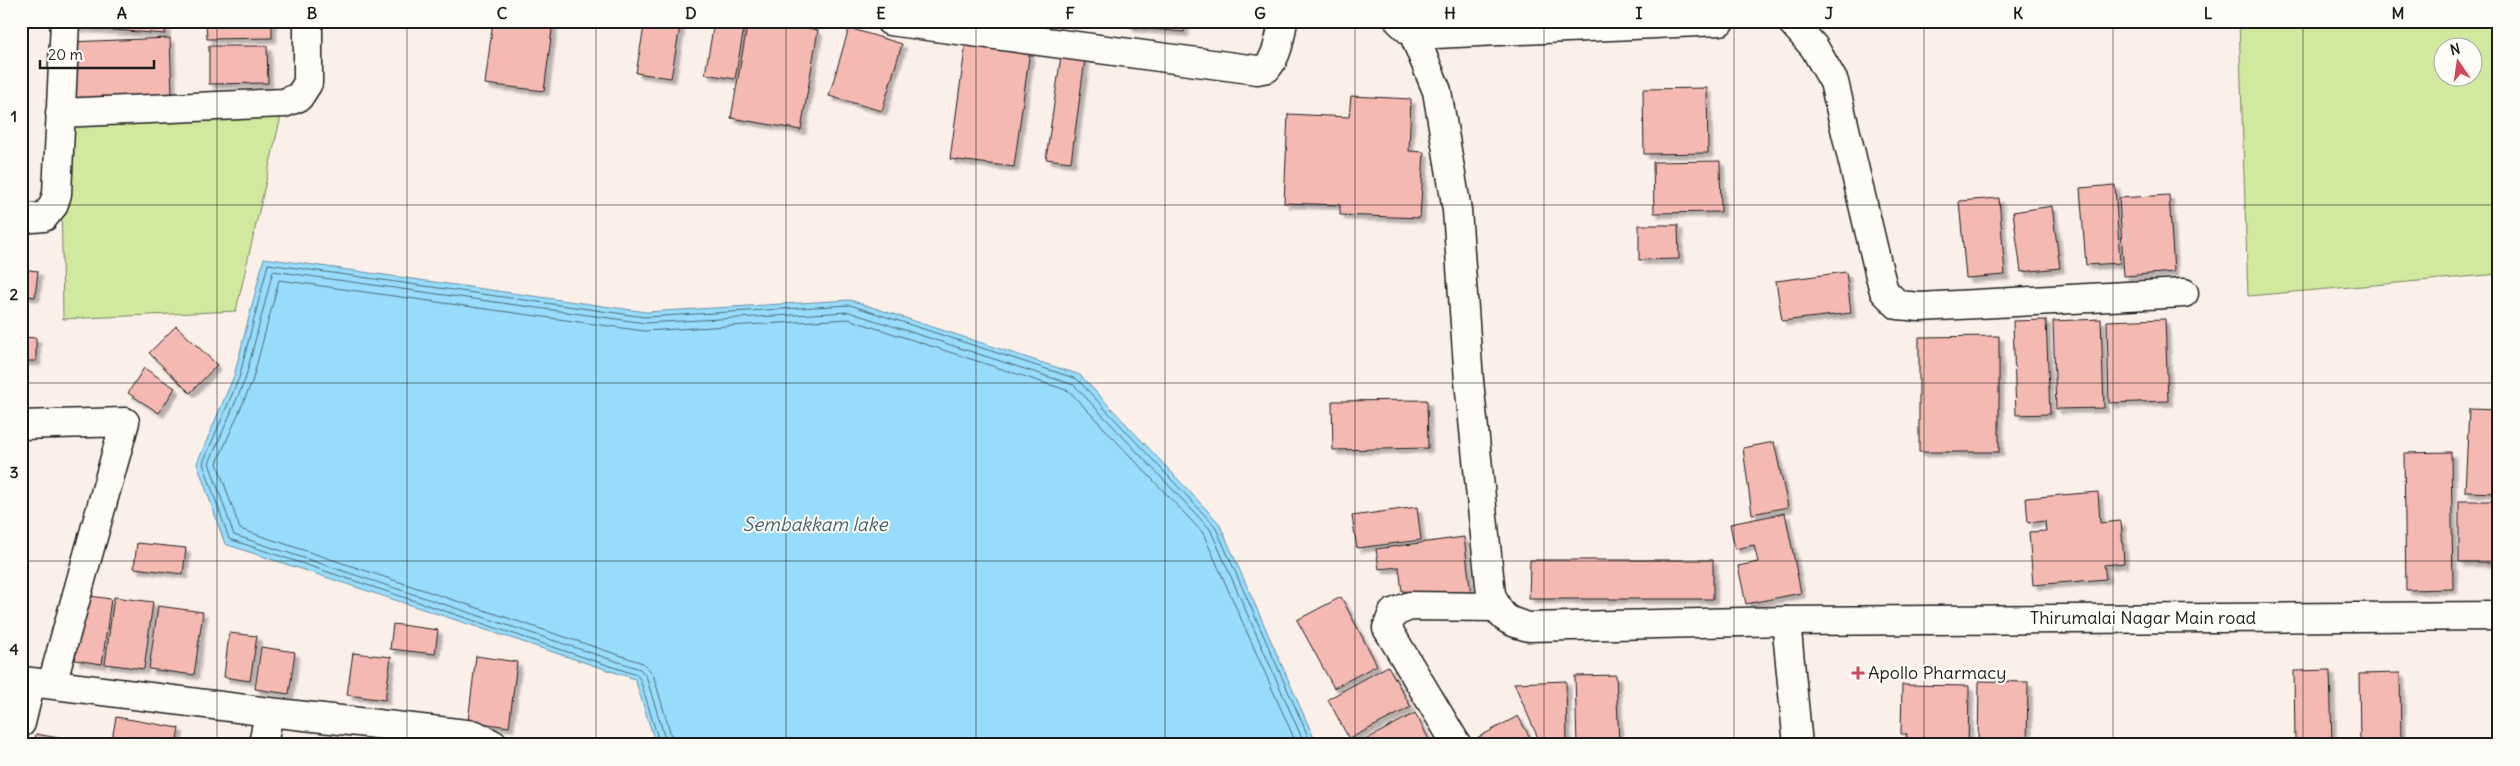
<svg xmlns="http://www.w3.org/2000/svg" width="2520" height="766" viewBox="0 0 2520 766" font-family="Delius,sans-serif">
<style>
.green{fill:#d1e99f;stroke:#76825e;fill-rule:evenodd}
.water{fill:#97dcfa;stroke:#668fa1}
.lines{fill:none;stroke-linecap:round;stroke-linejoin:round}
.shore{stroke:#4d6975;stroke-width:1}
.building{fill:#f5b9b4;stroke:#1c1c1c;filter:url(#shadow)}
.minor-casing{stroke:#1c1c1c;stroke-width:31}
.tertiary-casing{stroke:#1c1c1c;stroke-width:31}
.minor{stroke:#fdfcf7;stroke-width:28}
.tertiary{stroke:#fdfcf7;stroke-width:28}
.grid{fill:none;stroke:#1c1c1c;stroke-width:1;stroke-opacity:0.55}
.poi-dot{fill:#d1495b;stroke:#fdfcf7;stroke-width:2}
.labels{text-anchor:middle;stroke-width:4;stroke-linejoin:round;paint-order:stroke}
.street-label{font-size:18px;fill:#1c1c1c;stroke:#fdfcf7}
.poi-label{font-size:18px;fill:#1c1c1c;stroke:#fdfcf7;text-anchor:start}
.water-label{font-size:19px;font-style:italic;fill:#475f6a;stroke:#fdfcf7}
.neatline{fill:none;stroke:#1c1c1c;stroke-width:2}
.grid-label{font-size:16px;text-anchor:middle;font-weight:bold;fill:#1c1c1c}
</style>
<defs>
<filter id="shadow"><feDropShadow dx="4.5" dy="4.5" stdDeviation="1" flood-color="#0004"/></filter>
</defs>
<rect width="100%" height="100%" fill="#fbefea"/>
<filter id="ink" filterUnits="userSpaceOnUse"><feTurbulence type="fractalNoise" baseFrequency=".02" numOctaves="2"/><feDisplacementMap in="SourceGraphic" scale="10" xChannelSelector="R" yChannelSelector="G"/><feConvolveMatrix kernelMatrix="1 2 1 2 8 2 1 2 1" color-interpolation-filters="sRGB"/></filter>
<g filter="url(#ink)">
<path class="green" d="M2239 21H2499V274L2248 296ZM2442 48H2472V78H2442Z
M284 103 236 311 63 319 60 113Z"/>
<path class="water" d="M264 258 646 312 850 300 1080 375 1219 523 1317 745H656L635 679 225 544 197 463 234 376Z"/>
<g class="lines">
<path class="shore" d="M660 745 640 679 637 675 229 539 203 463 239 378 268 264 645 317 850 305 1077 379 1215 526 1312 745
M667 745 646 676 640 669 234 535 209 463 245 380 273 271 645 323 849 312 1074 385 1210 529 1305 745
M674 745 653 674 643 663 240 529 217 463 252 382 279 280 644 331 848 319 1069 391 1203 533 1297 745"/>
</g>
<path class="building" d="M75 21H166L165 34 75 27Z
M206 21H272V38L207 39Z
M493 21 553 22 544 91 485 84Z
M645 21H681L671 78 636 73Z
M748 21H769L818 30 801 130 731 118Z
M1129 21H1185L1184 32 1129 27Z
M714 23 744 28 735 79 705 74Z
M849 28 902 44 882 111 829 96Z
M170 38 172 96 72 101 69 42Z
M966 42 1030 50 1014 167 950 159Z
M209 46H267L268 83 209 84Z
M1061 56 1085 59 1071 162 1046 159Z
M1707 88 1708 153 1644 154 1643 89Z
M1351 96 1411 99 1409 151 1424 152 1420 218 1340 215V205L1284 203 1288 114 1349 117Z
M1720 161 1721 212 1654 213 1653 162Z
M2115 185 2120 263 2086 265 2080 188Z
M2169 195 2174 272 2124 276 2119 198Z
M1999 198 2005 275 1966 278 1959 201Z
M2052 206 2060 268 2021 272 2013 212Z
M1639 225H1678L1679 259 1639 260Z
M21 269 38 271 35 297 21 295Z
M1846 272 1851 313 1782 321 1776 281Z
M2101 319 2104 408 2056 409 2053 321Z
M2165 319 2168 401 2109 403 2107 321Z
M2046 320 2050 414 2016 415 2013 321Z
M176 326 217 365 190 393 149 353Z
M1999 336V452H1919V337Z
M21 337 36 338V361H21Z
M144 368 175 388 159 413 128 393Z
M1427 400 1428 448 1333 450 1332 401Z
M2469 409 2499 410V493L2465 492Z
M1774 442 1788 507 1752 514 1743 448Z
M2451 452 2453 589 2406 590 2404 453Z
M2098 492 2100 523 2121 521 2124 563 2104 565 2106 579 2033 585 2029 532 2046 531 2045 521 2028 523 2026 498Z
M2459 501H2493L2494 562H2459Z
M1417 507 1421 540 1357 548 1352 516Z
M1785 513 1801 593 1746 604 1738 566 1758 562 1754 545 1735 549 1730 524Z
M1464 537 1471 596 1402 591 1399 567 1379 569 1376 549Z
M137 543 186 548 183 574 134 568Z
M1530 560H1713V599H1529Z
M83 595 111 599 102 664 75 660Z
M114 597 153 602 144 669 105 664Z
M1341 597 1377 665 1334 688 1297 620Z
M158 606 203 612 194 675 149 669Z
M393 624 438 630 435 654 390 649Z
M229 633 257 636 250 681 224 677Z
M261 647 295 652 289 694 255 689Z
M353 653 391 657 385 700 347 695Z
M476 656 517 662 509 727 468 721Z
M1388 666 1411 707 1349 739 1328 699Z
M2330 670 2332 745H2282L2295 744 2294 671Z
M2400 673 2401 745H2360L2359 674Z
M1616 675 1619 745H1577L1575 676Z
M1566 681 1567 745H1541L1514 683Z
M1979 681 2028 682 2027 745H1978Z
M1902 685 1969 686 1968 745H1907V734H1901Z
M1415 713 1432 745H1356Z
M1518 716 1534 745H1478L1475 739Z
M116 717 179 728 176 745H111Z
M36 734 87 743 86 745H34Z"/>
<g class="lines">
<defs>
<path id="minor" d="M890 21 1257 70 1267 68C1278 54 1280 38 1283 21
M1791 21 1814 47 1834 82 1879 272 1884 291 1898 305 1920 307 2184 293
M1414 35 1720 21
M60 113 284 103 299 97 308 83V21
M21 219 44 217 53 206 57 194 65 21
M21 425 125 422 52 684
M1786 621 1798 745
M21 681 31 682 21 723
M31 682 269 712 475 735 494 745
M263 745 269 712
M1457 745 1387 628 1393 613 1410 606 1496 607"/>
<path id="tertiary" d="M1399 21 1414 35 1437 91 1457 210 1469 381 1491 594C1500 618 1506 621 1529 627L1786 621 2499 616"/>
</defs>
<use href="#minor" class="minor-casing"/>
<use href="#tertiary" class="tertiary-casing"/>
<use href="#minor" class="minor"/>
<use href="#tertiary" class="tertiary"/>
</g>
</g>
<path class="grid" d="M217 21V745M407 21V745M596 21V745M786 21V745M976 21V745M1165 21V745M1355 21V745M1544 21V745M1734 21V745M1924 21V745M2113 21V745M2303 21V745M21 205H2499M21 383H2499M21 561H2499"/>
<path class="poi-dot" d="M1855.5 665.5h5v5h5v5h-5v5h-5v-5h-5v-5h5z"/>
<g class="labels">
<g class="street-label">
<text x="2143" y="624">Thirumalai Nagar Main road</text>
</g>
<g class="poi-label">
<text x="1868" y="679">Apollo Pharmacy</text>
</g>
<g class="water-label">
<text x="815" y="531">Sembakkam lake</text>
</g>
</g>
<rect width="2520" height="766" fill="none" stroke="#fdfcf7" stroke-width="55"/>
<g transform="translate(2458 62) rotate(347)"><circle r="24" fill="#fdfcf7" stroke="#a3a29f"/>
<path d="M0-4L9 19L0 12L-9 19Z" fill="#d1495b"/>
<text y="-8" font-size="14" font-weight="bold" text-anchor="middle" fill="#1c1c1c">N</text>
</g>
<path d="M40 60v8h114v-8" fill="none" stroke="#1c1c1c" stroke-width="2.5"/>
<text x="48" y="60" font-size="15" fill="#1c1c1c" stroke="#fdfcf7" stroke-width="4" paint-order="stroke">20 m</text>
<rect x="28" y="28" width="2464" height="710" class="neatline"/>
<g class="grid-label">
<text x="122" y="19">A</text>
<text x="312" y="19">B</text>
<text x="502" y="19">C</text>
<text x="691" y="19">D</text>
<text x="881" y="19">E</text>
<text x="1070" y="19">F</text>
<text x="1260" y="19">G</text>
<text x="1450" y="19">H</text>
<text x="1639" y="19">I</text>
<text x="1829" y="19">J</text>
<text x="2018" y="19">K</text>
<text x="2208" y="19">L</text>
<text x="2398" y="19">M</text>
<text x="14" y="122">1</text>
<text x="14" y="300">2</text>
<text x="14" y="478">3</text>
<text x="14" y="655">4</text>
</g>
</svg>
